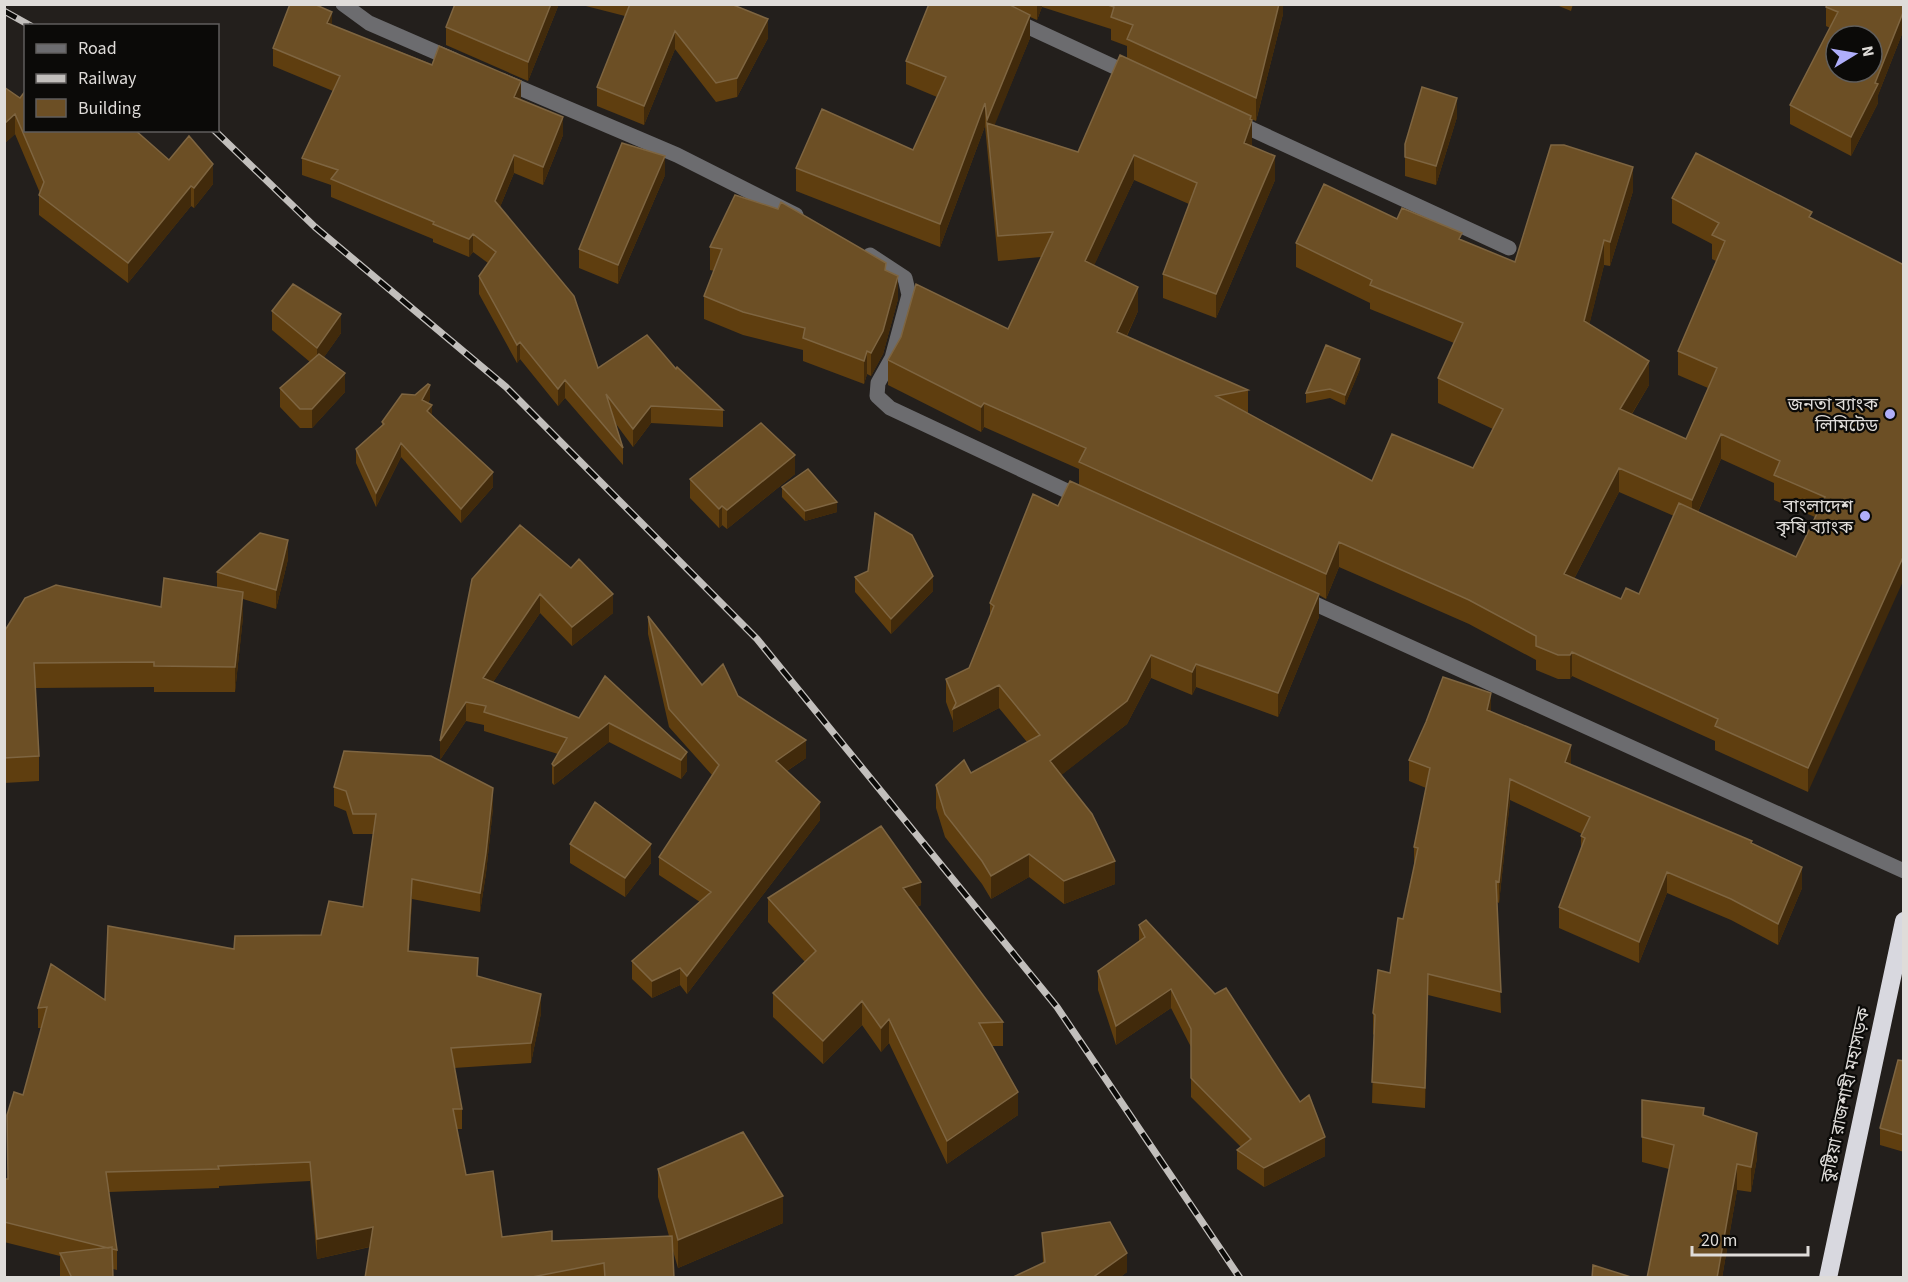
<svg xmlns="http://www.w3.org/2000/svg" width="1908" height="1282" viewBox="0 0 1908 1282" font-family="'Source Sans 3','Noto Sans Bengali',sans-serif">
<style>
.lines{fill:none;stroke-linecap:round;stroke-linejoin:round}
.minor{stroke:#6c6c6f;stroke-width:15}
.highway{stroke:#d8d8df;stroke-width:18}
.rail-casing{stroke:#c2bfbc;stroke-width:7}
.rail{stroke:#0b0a08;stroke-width:4.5;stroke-dasharray:14;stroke-linecap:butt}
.wall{fill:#5f3e0f;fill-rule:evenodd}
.shaded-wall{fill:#412a0b}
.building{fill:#6c4f25;stroke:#7e6541;stroke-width:1.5;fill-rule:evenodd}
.poi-dot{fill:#afaefa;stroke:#0b0a08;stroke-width:2}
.labels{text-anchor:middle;stroke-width:4.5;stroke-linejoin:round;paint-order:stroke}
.poi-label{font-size:18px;fill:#dfdcd9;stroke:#0b0a08;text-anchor:end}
.street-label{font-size:18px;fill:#dfdcd9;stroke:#0b0a08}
</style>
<rect width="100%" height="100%" fill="#231f1c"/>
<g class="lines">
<path class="minor" d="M343 4 369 23 454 60
M979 4 1132 75
M501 80 677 155 796 215
M1236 122 1509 248
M870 255 905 278 909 295 892 358 878 383 877 396 890 408 1084 499
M1300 597 1904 871"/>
<path class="highway" d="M1828 1278 1904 921"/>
<defs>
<path id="rail" d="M4 11 31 26
M214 130 315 227 506 387 757 639 1057 1007 1240 1278"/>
</defs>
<use href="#rail" class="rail-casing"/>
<use href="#rail" class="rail"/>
</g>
<path class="wall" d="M455 4H559L528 81 446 45V27Z
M578 4H731L768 38 737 97 716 102 675 49 644 125 597 106V87L625 16Z
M929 4H1283V14L1256 121 1251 119 1252 146 1275 180 1216 318 1163 298V274L1189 204 1134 180 1094 265 1138 311 1127 336 1248 390V414L1372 481 1473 468 1493 429 1438 403V378L1454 343 1370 309V303L1296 267V243L1397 219 1462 241 1515 262 1633 191 1610 266 1604 265 1589 325 1649 385 1632 414 1686 439 1708 388 1678 375V351L1716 261 1712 259V244L1672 223V198L1812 218 1904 265 1808 792 1715 750V741L1572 676 1570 679H1558L1536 670V660L1469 624 1339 567 1326 599 1319 595V617L1278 717 1196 687 1192 695 1151 678 1127 724 1061 775 1115 884 1064 904 1029 877 991 899 982 884 945 837 936 808V785L971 773 1027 742 999 708 953 732V721L946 702V679L969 668 990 616V603L1058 506 1079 484V469L984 427 981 432 888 385V360L1008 329 1041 257 998 261 985 126 940 247 796 191V168L913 150 937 97 906 84V61ZM1042 7 1111 29V40L1127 46V59L1078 152 994 125 1030 38V17L1037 20ZM1721 459 1774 483V500L1815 517 1796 557 1698 512ZM1619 492 1674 516 1639 594 1621 599 1574 579Z
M1554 4H1573L1571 11Z
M1904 4V29L1878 95V103L1851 156 1790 124V105L1830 28 1826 26V7Z
M332 25 521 99 520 100 563 135 543 185 514 173 500 207 598 368 676 369 723 410V427L651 423 633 447 616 424 623 448V465L565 398 558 406 520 359 517 363 479 294V276L488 263 473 252 469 257 433 242V239L331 197V185L302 175V158L333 91 273 66V48Z
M20 98 169 160 213 184 194 208 191 206 128 283 39 215V195L40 193 15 134 4 144Z
M1457 117 1436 185 1405 176V157Z
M665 175 618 284 579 268V249Z
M710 247 886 270 898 299 883 354 871 376 867 374 864 384 803 361V350L743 335 704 319V296L714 271 710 270Z
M272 311 341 333 324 357 345 392 312 428H300L280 407V388L310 362 272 330Z
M1360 369 1345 405 1330 398 1306 403V393Z
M430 399 428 403 432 415 493 487 461 523 401 457 376 507 356 463V449L382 425V422Z
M795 474 727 529 722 525 719 528 690 498V479Z
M782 487 837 512 805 521 782 497Z
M520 525 613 613 572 646 540 613 493 682 579 718 605 676 687 752V771L681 779 609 742 554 785 552 783V764L558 754 484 731V725L466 721 440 760Z
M288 559 276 609 243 599V617L235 692H154V687L35 688 39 756V781L4 783V632L161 607 217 587V572Z
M855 577 933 591 891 634 855 592Z
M648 616 702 685 738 696 806 758 787 771 820 820 687 994 680 985 652 998 632 979V961L700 902 659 875V857L712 775 669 727 648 634Z
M1491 712 1571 765 1752 844 1802 888 1778 945 1731 920 1667 893 1639 963 1559 928V907L1581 849V836L1582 834 1510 800 1499 903 1497 902 1501 1013 1428 995 1425 1108 1372 1103 1374 1035 1373 1034V1013L1390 973 1403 919 1414 868V847L1426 788 1409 781V760Z
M334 787 493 808 486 873 480 912 412 899 409 951 478 977 541 1013 531 1063 454 1068 462 1109V1129H457L466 1175 502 1237 552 1241 669 1236 658 1197V1169L783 1223 678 1268 673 1251 674 1278H365L370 1247 317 1259 310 1181 219 1186V1188L109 1192 117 1250V1270L113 1269V1278H60V1256L4 1242V1179H7L41 1028H38V1008L105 1000 234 949 321 935 363 907 373 834H353L346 811 334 806Z
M570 844 651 863 625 897 570 863Z
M768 898 921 905 917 907 1003 1022V1046H992L1018 1115 947 1164 889 1043 881 1052 862 1025 823 1064 773 1017V993L805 962 768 922Z
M1139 925 1325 1156 1264 1187 1237 1169V1150L1241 1147 1191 1097V1047L1171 1008 1116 1045 1098 990V971L1139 941Z
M1904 1061V1152L1880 1145V1128Z
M1704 1115 1757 1158 1751 1192 1737 1190 1722 1278H1647L1669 1169 1642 1162V1137Z
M1042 1233 1127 1272 1119 1278H1011L1043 1263Z"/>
<path class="shaded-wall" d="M551 4H559L528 81V62Z
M1037 4H1042V7L1037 20Z
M1279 4H1283V14L1256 121V98Z
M1904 10V29L1878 95V103L1851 156V137L1875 83Z
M332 12V29L327 23Z
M1030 15V38L989 139 987 123V143V120Z
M768 19V38L737 97V78Z
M675 31V49L644 125V106Z
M521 81V99L514 115V97Z
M1457 98V117L1436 185V166Z
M985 103V126L940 247V224Z
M15 114V134L4 144V124Z
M1251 116V123L1252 120V144L1244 167V143Z
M563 117V135L543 185V167Z
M514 155V173L495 219V201Z
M1134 155V180L1085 285V261Z
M665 156V175L618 284V265Z
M1275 156V180L1216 318V294Z
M213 164V184L194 208V188Z
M1633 167V191L1610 266V242Z
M191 186V206L128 283V263Z
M473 234V252L469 257V239Z
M1604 240V265L1584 346V321Z
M898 276V299L883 354 871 376V353Z
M1138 287V311L1117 356V332Z
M341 314V333L317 367V348Z
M520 342V359L517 363V345Z
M867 351V374L864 384V361Z
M1360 359V369L1345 405V395Z
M1649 361V385L1620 433V409Z
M345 373V392L312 428V409Z
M565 380V398L558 406V389Z
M430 385V399L422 414V400Z
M984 403V427L981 432V407Z
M432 405V420L427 411Z
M651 406V423L633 447V429Z
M1721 434V459L1692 525V500Z
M401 443V457L376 507V493Z
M795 455V474L727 529V510Z
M1619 468V492L1564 598V574Z
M493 472V487L461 523V509Z
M837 502V512L805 521V511Z
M722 506V525L719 528V509Z
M288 540V559L276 609V590Z
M1339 542V567L1326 599V574Z
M1904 555V579L1808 792V768Z
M933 576V591L891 634V619Z
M243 592V617L235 692V667Z
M540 594V613L483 697V678Z
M613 594V613L572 646V627Z
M1319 594V617L1278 717V693Z
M1572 652V676L1570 679V655Z
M1151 655V678L1127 724 1050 784V761Z
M1196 664V687L1192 695V672Z
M999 685V708L953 732V709Z
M1491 693V714L1487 710Z
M466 702V721L440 760V741Z
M609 723V742L554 785V766Z
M806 740V758L776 778V761Z
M1571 745V766L1565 762Z
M687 752V771L681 779V760Z
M1510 779V800L1499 903V882Z
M493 788V808L486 873 480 912V893Z
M820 802V820L687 994V976Z
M651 844V863L625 897V878Z
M1029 854V877L991 899V876Z
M1115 861V884L1064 904V881Z
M1802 867V888L1778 945V924Z
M1667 872V893L1639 963V942Z
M412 879V899L408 971V951Z
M921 882V905L903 912V888Z
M680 968V985L652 998V981Z
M1428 974V995L1425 1108V1088Z
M1171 989V1008L1116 1045V1026Z
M541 994V1013L531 1063V1043Z
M862 1001V1025L823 1064V1041Z
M889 1019V1043L881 1052V1028Z
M1018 1092V1115L947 1164V1141Z
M1757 1133V1158L1751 1192V1167Z
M1325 1137V1156L1264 1187V1168Z
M1737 1164V1190L1722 1278H1717Z
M783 1196V1223L678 1268V1240Z
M373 1227V1246L317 1259V1239Z
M1127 1253V1272L1119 1278H1092Z"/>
<path class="building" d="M290 4H314L332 12 327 23 432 65 439 46 521 81 514 97 563 117 543 167 514 155 495 201 574 296 598 368 647 335 676 369 677 367 723 410 651 406 633 429 606 394 623 448 565 380 558 389 520 342 517 345 479 276 496 252 473 234 469 239 433 224 434 222 331 179 338 170 302 158 340 76 273 48Z
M455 4H551L528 62 446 27Z
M630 4H731L768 19 737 78 716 83 675 31 644 106 597 87Z
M929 4H1008L1030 15 987 120 985 103 940 224 796 168 822 109 913 150 946 77 906 61Z
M1105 4H1279L1256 98 1127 39 1133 25 1111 17 1114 7Z
M1827 4H1904V10L1875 83 1878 84 1851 137 1790 105 1838 12 1826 7ZM1836 36H1872V72H1836Z
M1120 55 1251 116 1250 119 1252 120 1244 143 1275 156 1216 294 1163 274 1197 183 1134 155 1085 261 1138 287 1117 332 1248 390 1216 396 1372 481 1392 434 1473 468 1503 409 1438 378 1463 323 1370 285 1372 280 1296 243 1324 184 1397 219 1402 208 1462 233 1459 239 1515 262 1551 145H1564L1633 167 1610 242 1604 240 1584 321 1649 361 1620 409 1686 439 1717 368 1678 351 1725 241 1712 235 1719 223 1672 198 1696 153 1812 212 1809 217 1904 265V555L1808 768 1715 726 1718 719 1572 652 1570 655H1558L1536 646V636L1469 600 1339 542 1326 574 1079 462 1086 448 984 403 981 407 888 360 901 337 916 284 1008 329 1053 232 998 236 987 123 1078 152ZM1721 434 1780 461 1774 475 1825 497 1796 557 1679 503 1639 594 1626 588 1621 599 1564 574 1619 468 1692 500Z
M4 87 20 98 26 90V130H135L169 160 189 136 213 164 194 188 191 186 128 263 39 195 44 182 15 114 4 124Z
M1422 87 1457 98 1436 166 1405 157V144Z
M622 143 665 156 618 265 579 249Z
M735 195 778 209 781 202 886 263 885 270 898 276 883 331 871 353 867 351 864 361 803 338 805 328 743 312 704 296 722 249 710 247Z
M293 284 341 314 317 348 272 311Z
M1326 345 1360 359 1345 395 1330 389 1306 393Z
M319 354 345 373 312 409H300L280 388Z
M428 384 430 385 422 400 432 405 427 411 493 472 461 509 401 443 376 493 356 449 384 424 382 422 402 394 415 395Z
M761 423 795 455 727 510 722 506 719 509 690 479Z
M808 469 837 502 805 511 782 487Z
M1070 481 1319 594 1278 693 1196 664 1192 672 1151 655 1127 701 1050 761 1092 814 1115 861 1064 881 1029 854 991 876 982 861 945 814 936 785 964 760 971 773 1040 735 999 685 953 709 956 703 946 679 969 668 994 606 990 603 1033 494 1058 506Z
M875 513 912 535 933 576 891 619 855 577 868 571Z
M520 525 571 568 579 559 613 594 572 627 540 594 483 678 579 718 605 676 687 752 681 760 609 723 554 766 552 764 567 738 484 712 486 706 466 702 440 741 472 579Z
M260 533 288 540 276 590 217 572Z
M164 578 243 592 235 667 154 666V662L34 663 39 756 4 758V632L25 598 56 585 161 607Z
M648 616 702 685 723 664 738 696 806 740 776 761 820 802 687 976 680 968 652 981 632 961 711 892 659 857 719 765 669 709Z
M1443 677 1491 693 1487 710 1571 745 1565 762 1752 841 1751 843 1802 867 1778 924 1731 899 1667 872 1639 942 1559 907 1585 838 1581 836 1590 817 1510 779 1499 882 1496 881 1501 992 1428 974 1425 1088 1372 1082 1375 1015 1373 1013 1378 970 1390 973 1398 918 1403 919 1418 848 1414 847 1430 768 1409 760 1426 722Z
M344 751 431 756 493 788 486 853 480 893 412 879 408 951 478 958 477 976 541 994 531 1043 451 1048 462 1109H453L466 1175 493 1171 502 1237 552 1231V1241L672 1236 674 1278H605L604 1263 527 1278H365L373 1227 317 1239 310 1162 218 1166 219 1169 106 1172 117 1250 112 1249V1247L108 1248 4 1222V1179H8L7 1115 14 1092 23 1095 47 1007 38 1008 51 964 105 1000 108 926 234 949 235 936 321 935 329 901 363 907 376 814H353L346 791 334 787Z
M595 802 651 844 625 878 570 844Z
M881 826 921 882 903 888 1003 1022 979 1023 1018 1092 947 1141 889 1019 881 1028 862 1001 823 1041 773 993 816 951 768 898Z
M1146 920 1215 994 1226 988 1300 1102 1309 1095 1325 1137 1264 1168 1237 1150 1251 1139 1191 1078V1029L1171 989 1116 1026 1098 971 1145 937 1139 925Z
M1898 1060 1904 1061V1135L1880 1128Z
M1642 1100 1704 1108 1703 1115 1757 1133 1751 1167 1737 1164 1717 1278H1647L1674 1145 1642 1137Z
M743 1132 783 1196 678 1240 658 1169Z
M1110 1222 1127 1253 1092 1278H1011L1045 1262 1042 1233Z
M112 1247 113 1278H72L60 1253Z
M1593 1265 1634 1278H1592Z"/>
<g class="poi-dot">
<circle cx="1890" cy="414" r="6"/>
<circle cx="1865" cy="516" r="6"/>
</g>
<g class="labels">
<g class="poi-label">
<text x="1878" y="410">জনতা ব্যাংক<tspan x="1878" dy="21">লিমিটেড</tspan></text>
<text x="1853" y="512">বাংলাদেশ<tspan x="1853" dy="21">কৃষি ব্যাংক</tspan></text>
</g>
<g class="street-label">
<text transform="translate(1845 1095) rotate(-78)" y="6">কুষ্টিয়া রাজশাহী মহাসড়ক</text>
</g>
</g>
<rect width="1908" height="1282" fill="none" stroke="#dfdcd9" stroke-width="12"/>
<rect x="24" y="24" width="195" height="108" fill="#0b0a08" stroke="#605e5c" stroke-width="1.5"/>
<rect x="36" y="44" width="30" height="9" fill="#6c6c6f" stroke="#605e5c" stroke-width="1.5"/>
<text x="78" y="54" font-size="18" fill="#dfdcd9">Road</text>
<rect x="36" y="74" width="30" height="9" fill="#c2bfbc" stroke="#605e5c" stroke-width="1.5"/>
<text x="78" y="84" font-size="18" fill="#dfdcd9">Railway</text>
<rect x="36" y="99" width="30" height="18" fill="#6c4f25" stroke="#605e5c" stroke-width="1.5"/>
<text x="78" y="114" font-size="18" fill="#dfdcd9">Building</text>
<g transform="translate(1854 54) rotate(79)"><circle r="28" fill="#0b0a08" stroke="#605e5c" stroke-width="1.5"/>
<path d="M0-4.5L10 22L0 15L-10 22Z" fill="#afaefa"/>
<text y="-9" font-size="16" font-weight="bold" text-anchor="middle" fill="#dfdcd9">N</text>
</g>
<path d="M1692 1246v9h116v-9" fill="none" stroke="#dfdcd9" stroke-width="3"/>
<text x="1701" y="1246" font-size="18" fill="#dfdcd9" stroke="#0b0a08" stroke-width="4.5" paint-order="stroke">20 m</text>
</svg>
